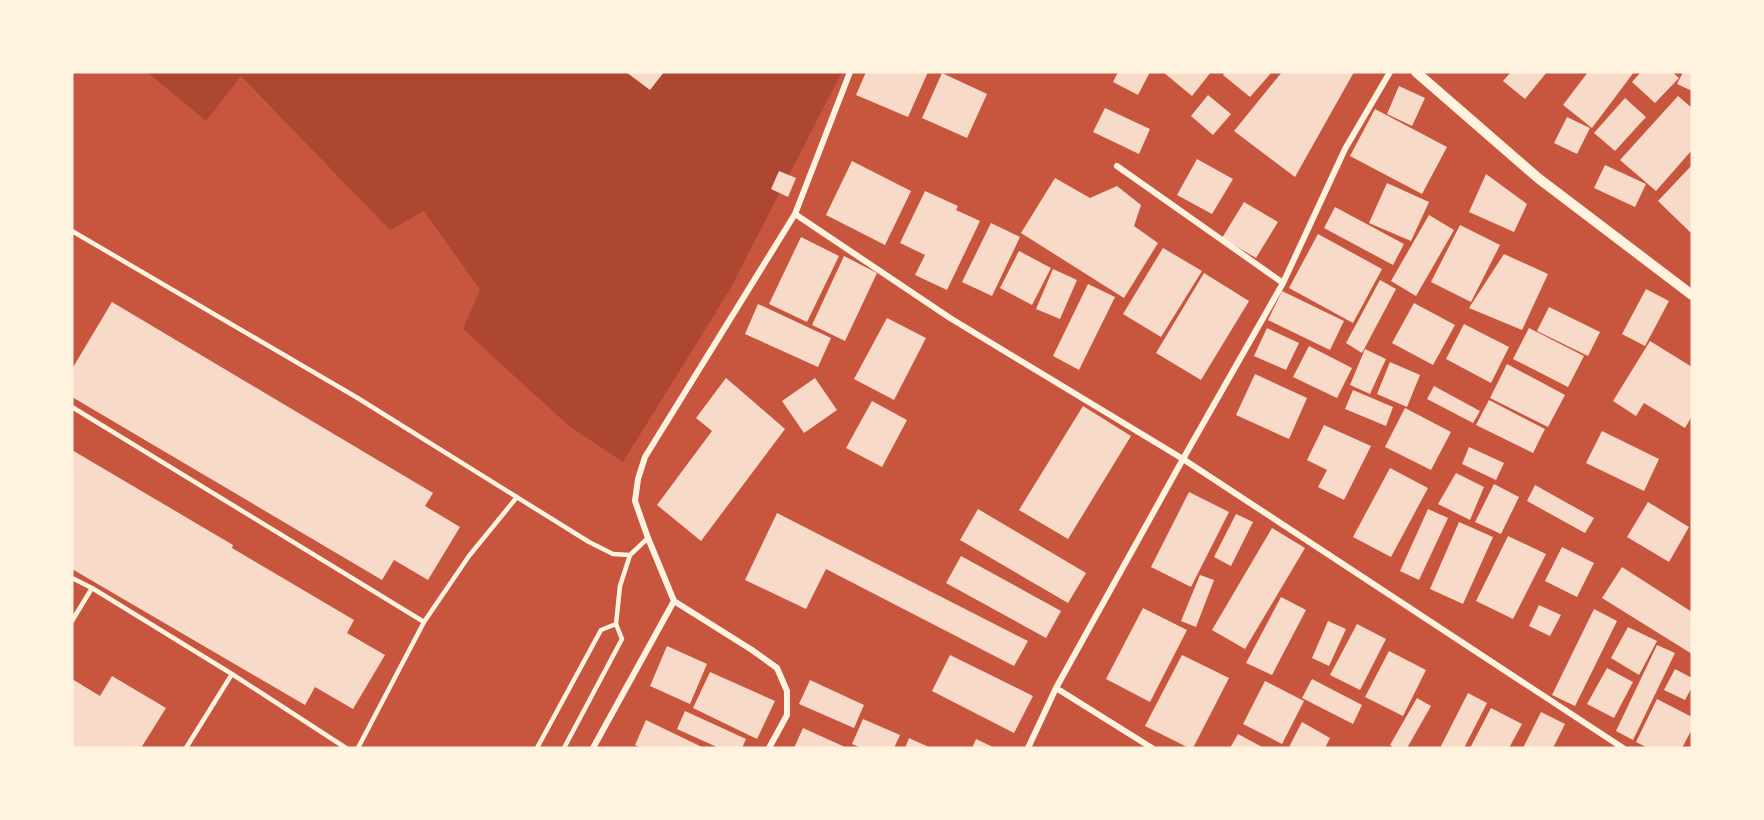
<svg xmlns="http://www.w3.org/2000/svg" width="1764" height="820" viewBox="0 0 1764 820" font-family="'Open Sans',sans-serif">
<style>
.green{fill:#ae4732}
.building{fill:#f7dbc8}
.lines{fill:none;stroke-linecap:round;stroke-linejoin:round}
.service{stroke:#fff3e0;stroke-width:4.5}
.minor{stroke:#fff3e0;stroke-width:6}
.tertiary{stroke:#fff3e0;stroke-width:10}
</style>
<rect width="100%" height="100%" fill="#c8553d"/>
<path class="green" d="M147 72H842L729 291 623 462 569 426 463 329 480 290 424 211 390 230 241 76 206 121Z"/>
<path class="building" d="M626 72H664L650 90Z
M866 72H928L908 117 856 95Z
M1118 72H1150L1138 95 1113 82Z
M1163 72H1211L1192 96Z
M1225 72H1272L1250 97 1223 75Z
M1282 72H1354L1295 177 1234 131Z
M1511 72H1547L1525 99 1503 81Z
M1588 72H1634L1592 128 1563 105Z
M1641 72H1672L1679 78 1655 103 1632 82Z
M1683 72H1692V91L1677 84Z
M942 73 987 94 967 138 922 118Z
M1399 86 1425 98 1412 126 1387 114Z
M1208 95 1231 114 1213 135 1191 116Z
M1678 96 1692 108V150L1656 191 1620 160Z
M1625 98 1646 117 1615 151 1594 133Z
M1105 108 1150 129 1139 154 1093 132Z
M1375 109 1447 147 1422 194 1350 156Z
M1567 117 1590 128 1577 154 1554 143Z
M1197 159 1233 179 1212 214 1177 195Z
M852 161 911 191 885 245 826 215Z
M1605 165 1646 184 1635 207 1594 188Z
M1692 165V231L1691 233 1658 201Z
M779 171 796 178 788 197 771 189Z
M1486 174 1527 204 1514 232 1469 212Z
M1055 178 1090 198 1117 186 1141 205 1134 226 1158 243 1124 298 1021 233Z
M1387 183 1429 202 1411 241 1369 223Z
M925 191 958 206 956 210 980 221 947 290 915 275 925 255 900 243Z
M1244 202 1278 222 1256 258 1222 238Z
M1335 207 1404 244 1393 265 1324 228Z
M1429 215 1454 230 1416 296 1391 281Z
M991 223 1020 237 992 296 962 282Z
M1460 225 1500 245 1471 302 1431 282Z
M1318 234 1382 269 1353 323 1289 288Z
M801 237 839 256 807 322 769 304Z
M1163 248 1202 271 1161 337 1123 314Z
M1019 251 1051 268 1032 305 1000 288Z
M1504 254 1548 274 1522 330 1469 308Z
M844 256 877 273 845 341 812 325Z
M1053 269 1077 280 1060 319 1036 309Z
M1204 273 1249 301 1201 380 1156 353Z
M1380 280 1396 289 1362 353 1346 343Z
M1088 284 1115 297 1079 370 1053 356Z
M1646 289 1669 301 1645 346 1622 334Z
M1282 291 1344 321 1330 350 1268 320Z
M112 302 433 493 425 506 460 527 428 580 394 560 382 580 72 397V369Z
M1414 303 1455 325 1433 365 1392 343Z
M758 304 831 338 818 367 745 334Z
M1549 307 1600 332 1588 356 1537 331Z
M887 318 926 338 894 400 854 379Z
M1464 324 1509 347 1491 383 1446 359Z
M1267 328 1299 343 1286 370 1254 356Z
M1529 328 1584 356 1568 387 1513 359Z
M1650 341 1692 367V416L1685 428 1644 403 1636 416 1613 401Z
M1309 346 1352 368 1337 398 1293 377Z
M1365 349 1386 359 1370 394 1350 385Z
M1390 362 1420 375 1407 407 1377 394Z
M1507 364 1565 395 1548 427 1490 398Z
M1255 374 1307 398 1289 439 1236 415Z
M726 378 785 429 701 541 657 505 712 431 696 418Z
M815 378 837 410 804 433 782 401Z
M1434 386 1480 411 1473 423 1427 399Z
M1353 390 1393 407 1386 426 1345 409Z
M1489 400 1545 429 1533 453 1476 425Z
M872 401 907 420 882 467 846 448Z
M1083 406 1131 436 1068 539 1019 510Z
M1405 408 1451 432 1431 470 1385 447Z
M1324 425 1371 446 1344 500 1318 487 1327 470 1307 460Z
M1602 431 1659 459 1644 491 1586 463Z
M1469 447 1504 463 1496 480 1462 464Z
M72 450 233 545 232 548 354 620 347 633 385 655 353 709 315 687 305 705 72 569Z
M1390 468 1428 488 1391 557 1353 537Z
M1456 473 1484 487 1470 520 1438 504Z
M1494 484 1519 497 1501 534 1475 522Z
M1535 485 1594 518 1585 533 1527 501Z
M1189 492 1229 512 1191 587 1151 567Z
M1648 502 1689 527 1669 562 1627 537Z
M978 509 1086 573 1068 603 960 540Z
M1428 509 1448 518 1419 580 1400 571Z
M777 513 1028 641 1014 666 826 569 806 609 745 580Z
M1236 514 1253 522 1231 566 1214 557Z
M1459 522 1493 537 1463 604 1430 589Z
M1272 528 1305 548 1245 649 1212 630Z
M1508 536 1546 554 1513 619 1476 601Z
M1562 547 1594 563 1577 597 1545 581Z
M961 556 1061 611 1046 638 946 583Z
M1622 567 1692 612V654L1602 598Z
M1200 575 1214 580 1196 627 1181 621Z
M1281 597 1306 610 1272 675 1246 663Z
M1539 605 1561 615 1550 636 1529 626Z
M1143 608 1187 630 1150 702 1106 679Z
M1594 609 1617 621 1575 706 1552 695Z
M1328 621 1346 629 1329 666 1312 658Z
M1357 624 1386 639 1360 690 1330 675Z
M1628 627 1657 641 1639 675 1611 658Z
M1657 645 1675 653 1633 740 1616 731Z
M667 646 707 664 690 704 650 686Z
M1389 651 1426 670 1403 716 1365 697Z
M950 655 1033 696 1014 733 932 691Z
M1182 655 1229 678 1193 748H1189L1145 726Z
M1607 668 1633 682 1614 718 1587 704Z
M1675 669 1692 678V687L1685 700 1664 690Z
M710 672 775 701 757 739 693 708Z
M112 676 166 708 141 748H72V679L100 696Z
M1312 679 1362 705 1353 724 1302 698Z
M810 680 864 705 854 728 799 704Z
M1265 681 1304 701 1282 744 1243 724Z
M1468 693 1487 703 1464 748H1440Z
M1417 698 1431 706 1407 748H1395L1390 745Z
M1657 699 1692 717V729L1682 748H1648L1636 742Z
M1491 708 1522 724 1509 748H1470Z
M685 711 746 739 742 748H719L677 729Z
M1541 712 1565 724 1553 748H1523Z
M863 719 900 735 894 748H862L852 744Z
M646 720 704 748H641L635 745Z
M1302 722 1330 738 1325 748 1289 747Z
M803 728 847 748H794Z
M1238 734 1264 748H1230Z
M909 738 931 748H905Z
M976 739 995 748H972Z"/>
<g class="lines">
<path class="service" d="M72 231 356 397 589 542 613 554 630 555
M72 407 424 622
M72 578 92 588 232 674 346 748
M72 621 92 588
M186 748 232 674
M358 748 424 622 469 556 517 497
M537 748 601 630 616 624
M564 748 622 639 616 624 620 586 630 555 648 538"/>
<path class="minor" d="M1117 166 1283 283
M795 214 950 318 1183 459 1623 748
M674 601 752 650 777 668 787 691V715L769 748
M1056 688 1152 748
M593 748 674 601 648 538 635 501 638 479 645 457 795 214 850 72
M1028 748 1056 688 1183 459 1283 283 1345 149 1390 72"/>
<path class="tertiary" d="M1416 72 1538 178 1692 295"/>
</g>
<rect width="1764" height="820" fill="none" stroke="#fff3e0" stroke-width="147"/>
</svg>
